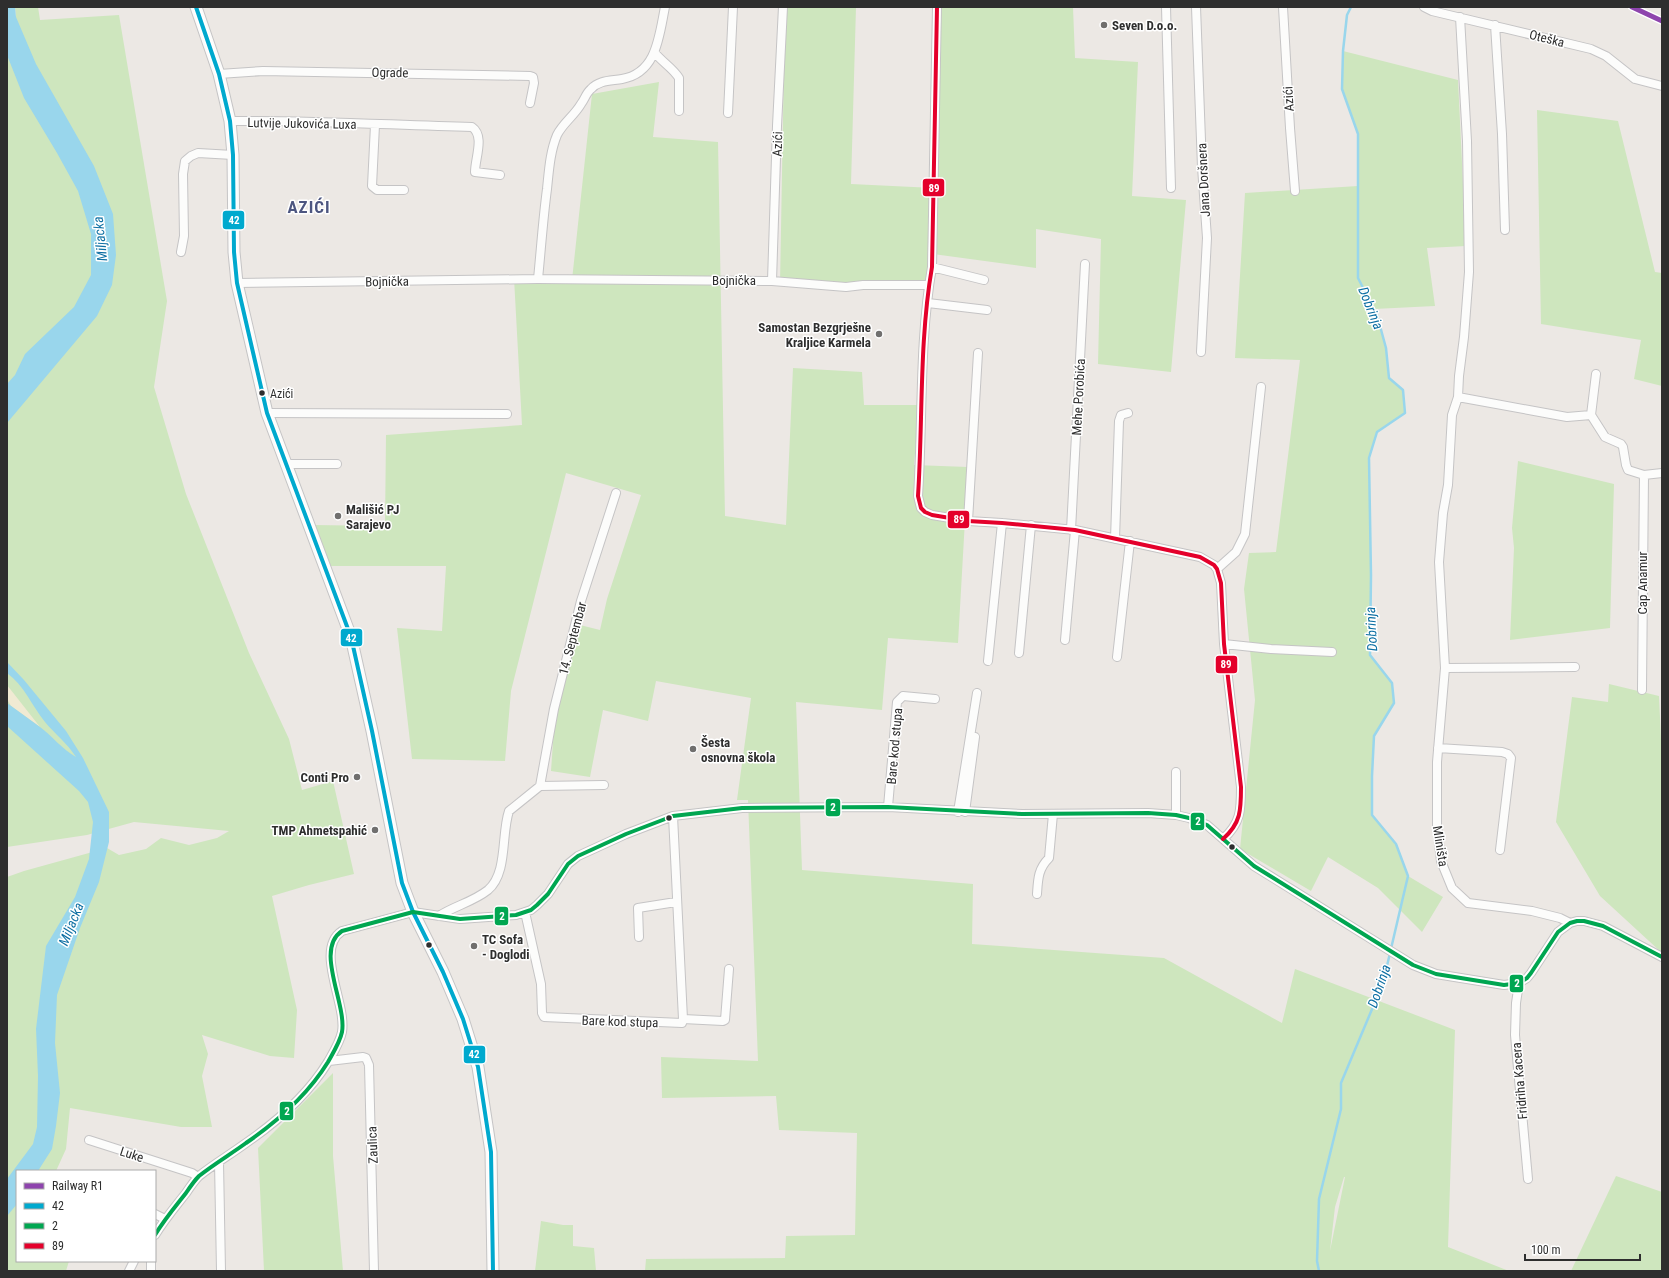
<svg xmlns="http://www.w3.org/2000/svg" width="1669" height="1278" viewBox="0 0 1669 1278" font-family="'Roboto Condensed',sans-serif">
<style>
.green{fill:#cee6be;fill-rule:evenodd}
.sand{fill:#f0ead3}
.water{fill:#99d6ec}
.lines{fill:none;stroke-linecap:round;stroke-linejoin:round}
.stream{stroke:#99d6ec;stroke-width:2.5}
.minor-casing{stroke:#c5c4c5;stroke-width:10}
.secondary-casing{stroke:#c5c4c5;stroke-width:13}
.minor{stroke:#fcfcfb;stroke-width:8}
.secondary{stroke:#fcfcfb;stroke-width:11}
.bus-1-casing{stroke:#fff;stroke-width:7}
.bus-2-casing{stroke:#fff;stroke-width:7}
.bus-3-casing{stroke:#fff;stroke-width:7}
.bus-1{stroke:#00a9ce;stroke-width:4}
.bus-2{stroke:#00a651;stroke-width:4}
.bus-3{stroke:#e4002b;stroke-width:4}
.rail-1-casing{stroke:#fff;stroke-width:8}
.rail-1{stroke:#8e44ad;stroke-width:5}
.poi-dot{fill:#706f6e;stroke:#fff;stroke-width:1.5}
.bus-dot{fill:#2e2e2e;stroke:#fff;stroke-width:1.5}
.labels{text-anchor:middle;stroke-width:3;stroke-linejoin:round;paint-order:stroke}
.bus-label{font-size:12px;fill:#2e2e2e;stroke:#fff;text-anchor:start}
.poi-label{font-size:13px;font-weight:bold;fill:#2e2e2e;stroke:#fff;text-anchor:start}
.street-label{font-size:13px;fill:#2e2e2e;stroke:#fff}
.water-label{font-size:14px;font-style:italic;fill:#0d6fa3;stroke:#fff}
.district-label{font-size:17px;font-weight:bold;letter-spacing:1px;fill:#4d5680;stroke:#fff}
.line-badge{stroke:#fff;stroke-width:1.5}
.badge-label{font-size:11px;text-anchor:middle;font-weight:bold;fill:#fff}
</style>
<rect width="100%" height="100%" fill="#ece8e4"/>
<path class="green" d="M15 7H38L40 20 119 15 167 301 154 387 186 494 249 653 289 739 302 790 333 781 354 874 309 885 272 896 297 1010 294 1058 270 1056 202 1035 208 1054 202 1076 212 1127H181L70 1108 66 1149 56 1171H17V1261H69L66 1271H7V877L24 871 107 848 119 855 146 849 161 838 189 845 217 838 229 831 134 822 87 835 7 847V20L16 17Z
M785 7H856L851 184 934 188 941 7H1073L1075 58 1138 62 1132 196 1186 200 1171 372 1098 364 1101 239 1036 229V268L933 254 929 287 780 285Z
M1343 51 1458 80 1466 246 1427 248 1435 306 1374 309 1386 348 1389 378 1403 390 1405 413 1377 432 1369 458 1371 575 1370 655 1392 683 1394 703 1374 736 1372 776V815L1396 844 1408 876 1443 897 1422 932 1378 888 1328 857 1311 891 1240 849 1255 700 1244 589 1249 553 1276 552 1300 360 1235 358 1245 193 1358 186V134L1342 89Z
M659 82 653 137 718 142 725 516 786 525 793 368 862 372 864 405H919L914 465 968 467 958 643 888 638 882 710 796 702 802 870 973 884 972 944 1164 958 1282 1023 1295 969 1455 1030 1448 1247 1509 1271H645L646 1259 785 1258 786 1236 855 1235 857 1133 779 1130 776 1096 662 1098 661 1057 758 1061 748 800H737L751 698 656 681 648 721 603 710 590 777 551 771 555 714 580 625 600 630 607 599 641 495 566 473 511 691 505 761 412 759 397 628 442 631 446 566H331L313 525 385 526 386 435 522 425 514 278 572 280 592 94ZM1344 1177H1345L1330 1251 1335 1207Z
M1537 110 1618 121 1655 272 1662 273V386L1634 379 1641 340 1541 324Z
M1518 461 1614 484 1610 628 1510 640 1514 548 1512 528Z
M1609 684 1659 696 1662 761V953L1600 896 1556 822 1572 697 1608 702Z
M333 1073V1156L343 1271H264L258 1148Z
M1616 1176 1662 1192V1271H1571Z
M541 1221 563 1225H573V1246L594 1248 596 1271H535Z"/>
<path class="sand" d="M7 685 40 727 11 706 7 699Z"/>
<path class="water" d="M7 7H15L16 17 36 64 94 166 113 214 116 255 112 285 97 316 7 423V384L15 375 25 354 74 307 91 275V234L78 191 57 153 24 98 7 55Z
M7 662 24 680 66 731 83 758 109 812V842L99 882 80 928 57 995 55 1043 60 1093 56 1126 52 1149 38 1171H17V1204L7 1216V1179L33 1144 37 1127 38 1076 36 1029 46 946 75 897 89 859 93 822 88 802 79 791 7 726V703C18 711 29 719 40 727 52 736 62 749 76 757 67 743 55 734 45 722 32 706 24 685 7 673Z"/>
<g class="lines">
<path class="stream" d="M1319 1271 1317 1261 1319 1199 1341 1109V1083L1383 983 1408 876 1396 844 1372 815V776L1374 736 1394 703 1392 683 1370 655 1371 575 1369 458 1377 432 1405 413 1403 390 1389 378 1386 348 1377 315 1358 278V134L1342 89 1343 51 1347 15 1351 7"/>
<defs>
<path id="minor" d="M937 7 932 267C919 342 923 420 918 496L921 508 925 512 932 515 968 521 1002 523 1075 530 1200 557 1214 565 1217 569 1221 583 1224 644 1241 787C1241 810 1241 823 1223 839
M1166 7 1171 188
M1196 7 1202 167 1207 238 1201 352
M1283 7 1290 128 1295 191
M1424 7 1432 11 1591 49 1606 56 1635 79 1662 86
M1460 17 1467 141 1469 272 1464 337 1459 376 1458 397 1452 415 1448 485 1443 513 1439 562 1445 668 1437 762V825L1441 861 1452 888 1468 903 1532 911 1560 918 1570 923
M1495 25 1502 134 1505 230
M655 53C662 62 673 68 679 78V111
M219 74 263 71 530 76 533 77 534 83 530 103
M728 113 733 7
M230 121C310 120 391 125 472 127 485 136 475 158 475 172L500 175
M375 125 372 186 377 190H404
M181 252 184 236 183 174 185 161 191 156 198 153 233 155
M932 267 984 280
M538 279C541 249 543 219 547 189 549 170 550 152 557 135 563 123 574 116 581 104 585 99 586 93 591 89 599 80 611 81 622 79 657 73 659 36 665 7
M772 281 777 126 783 7
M237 283 538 279 772 281 846 287 863 285H929
M928 303 987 310
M1596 374 1591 415 1605 437 1621 444 1623 447 1626 465 1628 470 1644 475 1662 473
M1458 397 1567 417 1591 415
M267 413 507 414
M285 464H337
M968 521 978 353
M1071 530 1085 264
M1115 539 1119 421 1121 415 1128 413
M1217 569 1236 552 1245 534 1261 387
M1065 640 1075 530
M1224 644 1271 649 1332 652
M1019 653 1031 525
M1117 657 1130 541
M988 661 1002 523
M1445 668 1575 667
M1642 690 1644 475
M1438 748 1502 752 1508 754 1511 758 1500 850
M540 786 604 785
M888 807 897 702 903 696 935 699
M958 812 977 693
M965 812 975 737
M1176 815V772
M1037 894C1038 879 1038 869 1049 858L1053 814
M525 912 541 984 542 1013 544 1017 682 1023 683 1019 673 816
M439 916C454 906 473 902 488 890 508 873 501 834 509 811L540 786 554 709 581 601 616 493
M639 937 638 908 676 902
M1519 983 1516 1003 1515 1035 1528 1179
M683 1019 723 1021 725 1020 729 969
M329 1061 363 1057 366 1058 369 1065 374 1271
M89 1140 192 1173 198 1177
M219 1162 221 1271
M155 1214 165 1219
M155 1235C164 1220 175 1207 186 1193 190 1187 194 1181 199 1176 214 1164 231 1154 246 1143 278 1121 307 1096 328 1062 333 1053 340 1042 342 1032 347 1004 314 949 342 931L413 912 460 919 516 915 531 910 537 905 548 894 568 864 578 856 626 834 673 816 742 808 888 807 1022 814 1148 813 1176 815 1189 818 1207 825 1254 866 1413 965 1436 974 1504 985 1519 983 1527 978 1531 973 1558 932 1570 923 1577 921H1584L1603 926 1662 957
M129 1271 134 1261
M151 1271V1261"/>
<path id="secondary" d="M196 7 219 74 230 121 233 155 234 252 237 283 267 413 351 637 372 731 402 883 413 912 443 972 463 1019 478 1067 491 1152 493 1271"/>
</defs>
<use href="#minor" class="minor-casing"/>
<use href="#secondary" class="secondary-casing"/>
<use href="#minor" class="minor"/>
<use href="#secondary" class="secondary"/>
<defs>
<path id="bus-1" d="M196 7 219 74 230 121 233 155 234 252 237 283 267 413 351 637 372 731 402 883 413 912 443 972 463 1019 478 1067 491 1152 493 1271"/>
<path id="bus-2" d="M155 1235C164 1220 175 1207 186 1193 190 1187 194 1181 199 1176 214 1164 231 1154 246 1143 278 1121 307 1096 328 1062 333 1053 340 1042 342 1032 347 1004 314 949 342 931L413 912 460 919 516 915 531 910 537 905 548 894 568 864 578 856 626 834 673 816 742 808 888 807 1022 814 1148 813 1176 815 1189 818 1207 825 1254 866 1413 965 1436 974 1504 985 1519 983 1527 978 1531 973 1558 932 1570 923 1577 921H1584L1603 926 1662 957"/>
<path id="bus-3" d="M937 7 932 267C919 342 923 420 918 496L921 508 925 512 932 515 968 521 1002 523 1075 530 1200 557 1214 565 1217 569 1221 583 1224 644 1241 787C1241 810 1241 823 1223 839"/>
</defs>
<use href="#bus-1" class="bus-1-casing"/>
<use href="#bus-2" class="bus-2-casing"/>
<use href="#bus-3" class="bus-3-casing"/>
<use href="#bus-1" class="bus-1"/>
<use href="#bus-2" class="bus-2"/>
<use href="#bus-3" class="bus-3"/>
<defs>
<path id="rail-1" d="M1632 7 1662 21"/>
</defs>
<use href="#rail-1" class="rail-1-casing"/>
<use href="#rail-1" class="rail-1"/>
</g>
<g class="poi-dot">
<circle cx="1104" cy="25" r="4"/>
<circle cx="879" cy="334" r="4"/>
<circle cx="338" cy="516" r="4"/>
<circle cx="693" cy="749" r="4"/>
<circle cx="357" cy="777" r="4"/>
<circle cx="375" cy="830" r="4"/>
<circle cx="474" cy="946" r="4"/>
</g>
<g class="bus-dot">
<circle cx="262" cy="393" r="3.5"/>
<circle cx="669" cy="818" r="3.5"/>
<circle cx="1232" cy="847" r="3.5"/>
<circle cx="429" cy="945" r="3.5"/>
</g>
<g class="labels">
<g class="bus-label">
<text x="270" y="398">Azići</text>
</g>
<g class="poi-label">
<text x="1112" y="30">Seven D.o.o.</text>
<text x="871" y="332" text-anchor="end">Samostan Bezgrješne<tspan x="871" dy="15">Kraljice Karmela</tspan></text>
<text x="346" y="514">Mališić PJ<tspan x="346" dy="15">Sarajevo</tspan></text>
<text x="701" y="747">Šesta<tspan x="701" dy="15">osnovna škola</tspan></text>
<text x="349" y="782" text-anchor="end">Conti Pro</text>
<text x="367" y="835" text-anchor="end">TMP Ahmetspahić</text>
<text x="482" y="944">TC Sofa<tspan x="482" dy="15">- Doglodi</tspan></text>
</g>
<g class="street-label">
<text transform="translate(1547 38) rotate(14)" y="5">Oteška</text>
<text transform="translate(390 72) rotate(1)" y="5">Ograde</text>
<text transform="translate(1288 99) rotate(-93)" y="5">Azići</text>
<text transform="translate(302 123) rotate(1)" y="5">Lutvije Jukovića Luxa</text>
<text transform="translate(777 144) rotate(-88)" y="5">Azići</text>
<text transform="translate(1203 180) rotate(-93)" y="5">Jana Doršnera</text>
<text x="734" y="285">Bojnička</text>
<text transform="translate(387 281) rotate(-1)" y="5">Bojnička</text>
<text transform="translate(1078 397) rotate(-87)" y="5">Mehe Porobića</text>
<text transform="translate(1642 583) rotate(-90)" y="5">Cap Anamur</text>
<text transform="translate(572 638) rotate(-75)" y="5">14. Septembar</text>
<text transform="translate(894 746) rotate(-85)" y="5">Bare kod stupa</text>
<text transform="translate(1441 846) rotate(81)" y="5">Mliništa</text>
<text transform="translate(620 1021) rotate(2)" y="5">Bare kod stupa</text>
<text transform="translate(1519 1081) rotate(-95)" y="5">Fridriha Kacera</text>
<text transform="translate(372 1145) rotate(-92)" y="5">Zaulica</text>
<text transform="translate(132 1154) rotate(18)" y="5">Luke</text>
</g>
<g class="water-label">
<text transform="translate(100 239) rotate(-96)" y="5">Miljacka</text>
<text transform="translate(1371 308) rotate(68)" y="5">Dobrinja</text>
<text transform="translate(1371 629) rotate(-93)" y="5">Dobrinja</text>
<text transform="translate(71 924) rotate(-68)" y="5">Miljacka</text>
<text transform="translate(1379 986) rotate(-71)" y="5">Dobrinja</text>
</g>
<g class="district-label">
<text x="309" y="213">AZIĆI</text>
</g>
</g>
<g class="line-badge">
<rect x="922" y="178" width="23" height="19" rx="4" fill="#e4002b"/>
<rect x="222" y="210" width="23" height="20" rx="4" fill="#00a9ce"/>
<rect x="947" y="510" width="23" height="19" rx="4" fill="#e4002b"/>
<rect x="340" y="628" width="23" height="19" rx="4" fill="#00a9ce"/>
<rect x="1215" y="655" width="23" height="19" rx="4" fill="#e4002b"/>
<rect x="825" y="798" width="16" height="19" rx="4" fill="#00a651"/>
<rect x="1190" y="812" width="15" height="19" rx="4" fill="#00a651"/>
<rect x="494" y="906" width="15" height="20" rx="4" fill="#00a651"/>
<rect x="1509" y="974" width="15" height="19" rx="4" fill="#00a651"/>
<rect x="463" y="1045" width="23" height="19" rx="4" fill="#00a9ce"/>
<rect x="279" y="1101" width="15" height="20" rx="4" fill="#00a651"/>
</g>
<g class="badge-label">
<text x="934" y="192">89</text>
<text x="234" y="224">42</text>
<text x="959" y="523">89</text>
<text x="351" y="642">42</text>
<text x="1226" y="668">89</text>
<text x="833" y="811">2</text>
<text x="1198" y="825">2</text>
<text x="502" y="920">2</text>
<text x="1517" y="987">2</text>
<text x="474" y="1058">42</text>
<text x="287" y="1115">2</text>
</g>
<rect width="1669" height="1278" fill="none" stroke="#2e2e2e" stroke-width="16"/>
<rect x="16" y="1170" width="140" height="92" fill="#ffffff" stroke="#ababab"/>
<rect x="24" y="1183" width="20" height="6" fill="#8e44ad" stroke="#ababab"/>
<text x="52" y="1190" font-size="12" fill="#2e2e2e">Railway R1</text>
<rect x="24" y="1203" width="20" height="6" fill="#00a9ce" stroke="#ababab"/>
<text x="52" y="1210" font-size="12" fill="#2e2e2e">42</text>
<rect x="24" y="1223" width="20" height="6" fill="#00a651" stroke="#ababab"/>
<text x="52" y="1230" font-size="12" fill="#2e2e2e">2</text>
<rect x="24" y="1243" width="20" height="6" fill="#e4002b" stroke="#ababab"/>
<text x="52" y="1250" font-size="12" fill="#2e2e2e">89</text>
<path d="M1525 1254v6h115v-6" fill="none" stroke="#2e2e2e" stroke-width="2"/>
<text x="1531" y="1254" font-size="12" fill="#2e2e2e" stroke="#ffffff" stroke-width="3" paint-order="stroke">100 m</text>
</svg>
